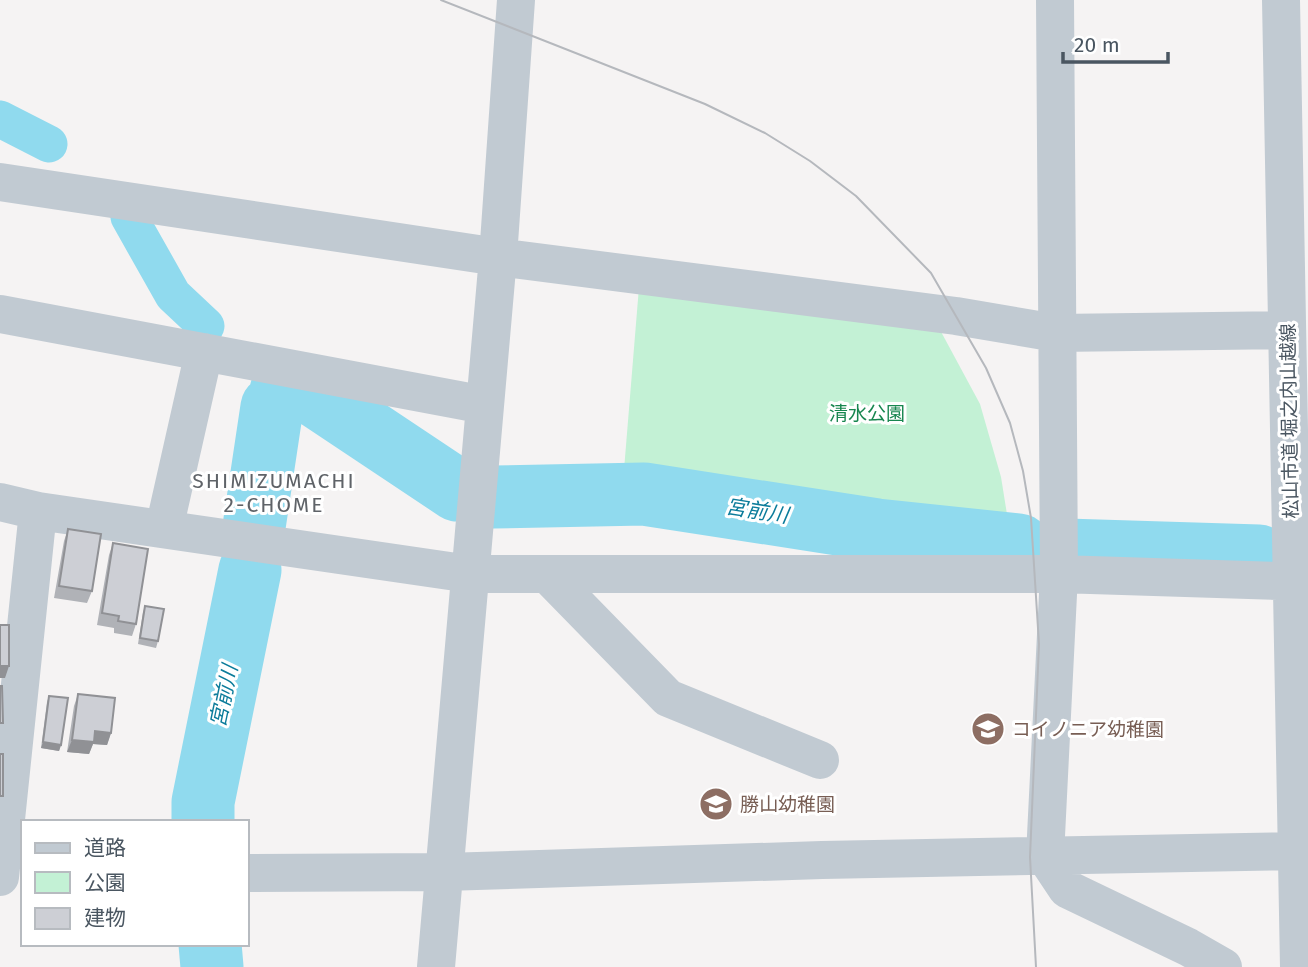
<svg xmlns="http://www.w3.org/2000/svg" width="1308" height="967" viewBox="0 0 1308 967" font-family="'Fira Sans','Noto Sans JP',sans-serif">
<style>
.green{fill:#c3f1d5}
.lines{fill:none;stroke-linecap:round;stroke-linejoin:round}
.canal{stroke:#90daee;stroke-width:37}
.river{stroke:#90daee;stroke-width:63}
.minor{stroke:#c1cad2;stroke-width:38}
.tram{stroke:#b5b8bd;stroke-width:2}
.wall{fill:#b0b2b7}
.shaded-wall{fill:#909195}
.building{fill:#cdcfd5;stroke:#909195;stroke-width:2}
.labels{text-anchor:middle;stroke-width:6;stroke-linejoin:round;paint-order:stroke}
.park-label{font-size:19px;fill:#17864f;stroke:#fff}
.street-label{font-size:19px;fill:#4a5661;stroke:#fff}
.education-label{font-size:19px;fill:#785e54;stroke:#fff;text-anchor:start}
.neighbourhood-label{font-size:21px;letter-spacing:2px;fill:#5f6368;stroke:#fff}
.water-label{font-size:21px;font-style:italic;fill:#0c7c9b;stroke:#fff}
</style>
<rect width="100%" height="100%" fill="#f5f3f3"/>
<path class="green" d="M639 287 939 328 980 404 1001 477 1010 533 623 482Z"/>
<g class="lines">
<path class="canal" d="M0 119 49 144
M129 217 173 295 206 326"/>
<path class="river" d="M281 391 307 390 457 490
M493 497 644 494 877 530 1019 545
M254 527 272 407
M1066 550 1259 556
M203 822V802L250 570
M210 944 212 967"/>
<path class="minor" d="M1055 0 1059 574 1045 856 1067 889 1188 947 1223 967
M1281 0 1299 967
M0 182 498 257 956 316 1056 333 1287 330
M0 314 485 405
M0 502 38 511 470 574H1059L1308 582
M164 529 204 352
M547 574 668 698 820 760
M247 873 444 872 822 860 1297 851
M0 877 38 511
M436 967 498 257 516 0"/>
<path class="tram" d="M441 0 705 104 765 133 810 161 856 196 931 273 986 368 1010 423 1023 471 1031 518 1039 644 1030 857 1036 967"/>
</g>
<path class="wall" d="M68 529 92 591 87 603 54 598 64 541Z
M113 543 136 624 132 636 114 633V628L97 625 109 555Z
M145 606 158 641 156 648 138 644 143 612Z
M78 694 111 733 107 745 93 744 89 754 67 752 74 706Z
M49 696 61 745 59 751 41 748 47 702Z"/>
<path class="shaded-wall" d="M0 666H9L5 678H0Z
M95 731 111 733 107 745 93 744 89 754 67 752 72 740Z
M43 742 61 745 59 751 41 748Z"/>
<path class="building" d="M68 529 101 534 92 591 59 586Z
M113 543 148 549 136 624 118 621 119 616 102 613Z
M145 606 164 609 158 641 140 638Z
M0 625H9V666H0Z
M0 686H2L3 723H0Z
M78 694 115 698 111 733 95 731 94 742 72 740Z
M49 696 68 698 61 745 43 742Z
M0 754H3V796H0Z"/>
<defs>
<symbol id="school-disc" viewBox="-11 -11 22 22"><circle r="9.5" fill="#8d6e63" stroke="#fff"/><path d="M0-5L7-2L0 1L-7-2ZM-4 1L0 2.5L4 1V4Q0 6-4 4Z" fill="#fff"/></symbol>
</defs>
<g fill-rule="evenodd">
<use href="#school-disc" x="969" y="710" width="38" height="38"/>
<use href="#school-disc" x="697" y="785" width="38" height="38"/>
</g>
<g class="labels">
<g class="park-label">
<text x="867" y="420">清水公園</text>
</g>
<g class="street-label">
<text transform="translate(1289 421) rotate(-91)" y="7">松山市道 堀之内山越線</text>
</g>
<g class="education-label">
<text x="1012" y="736">コイノニア幼稚園</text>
<text x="740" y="811">勝山幼稚園</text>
</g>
<g class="neighbourhood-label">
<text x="274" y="488">SHIMIZUMACHI<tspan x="274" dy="24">2-CHOME</tspan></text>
</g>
<g class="water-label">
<text transform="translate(757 511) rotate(9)" y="7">宮前川</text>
<text transform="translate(224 696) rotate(-78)" y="7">宮前川</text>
</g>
</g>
<rect x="21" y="820" width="228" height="126" fill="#ffffff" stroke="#b7bbc0" stroke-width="2"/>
<rect x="35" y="843" width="35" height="10" fill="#c1cad2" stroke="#b7bbc0" stroke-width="2"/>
<text x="84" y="855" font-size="21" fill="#4a5661">道路</text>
<rect x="35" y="872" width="35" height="21" fill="#c3f1d5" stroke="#b7bbc0" stroke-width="2"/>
<text x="84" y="890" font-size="21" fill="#4a5661">公園</text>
<rect x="35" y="908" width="35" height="21" fill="#cdcfd5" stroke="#b7bbc0" stroke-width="2"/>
<text x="84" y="925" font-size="21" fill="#4a5661">建物</text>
<path d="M1063 52v10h105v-10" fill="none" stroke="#4a5661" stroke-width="3.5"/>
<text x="1074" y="52" font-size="21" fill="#4a5661" stroke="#ffffff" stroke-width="5" paint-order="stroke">20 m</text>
</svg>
